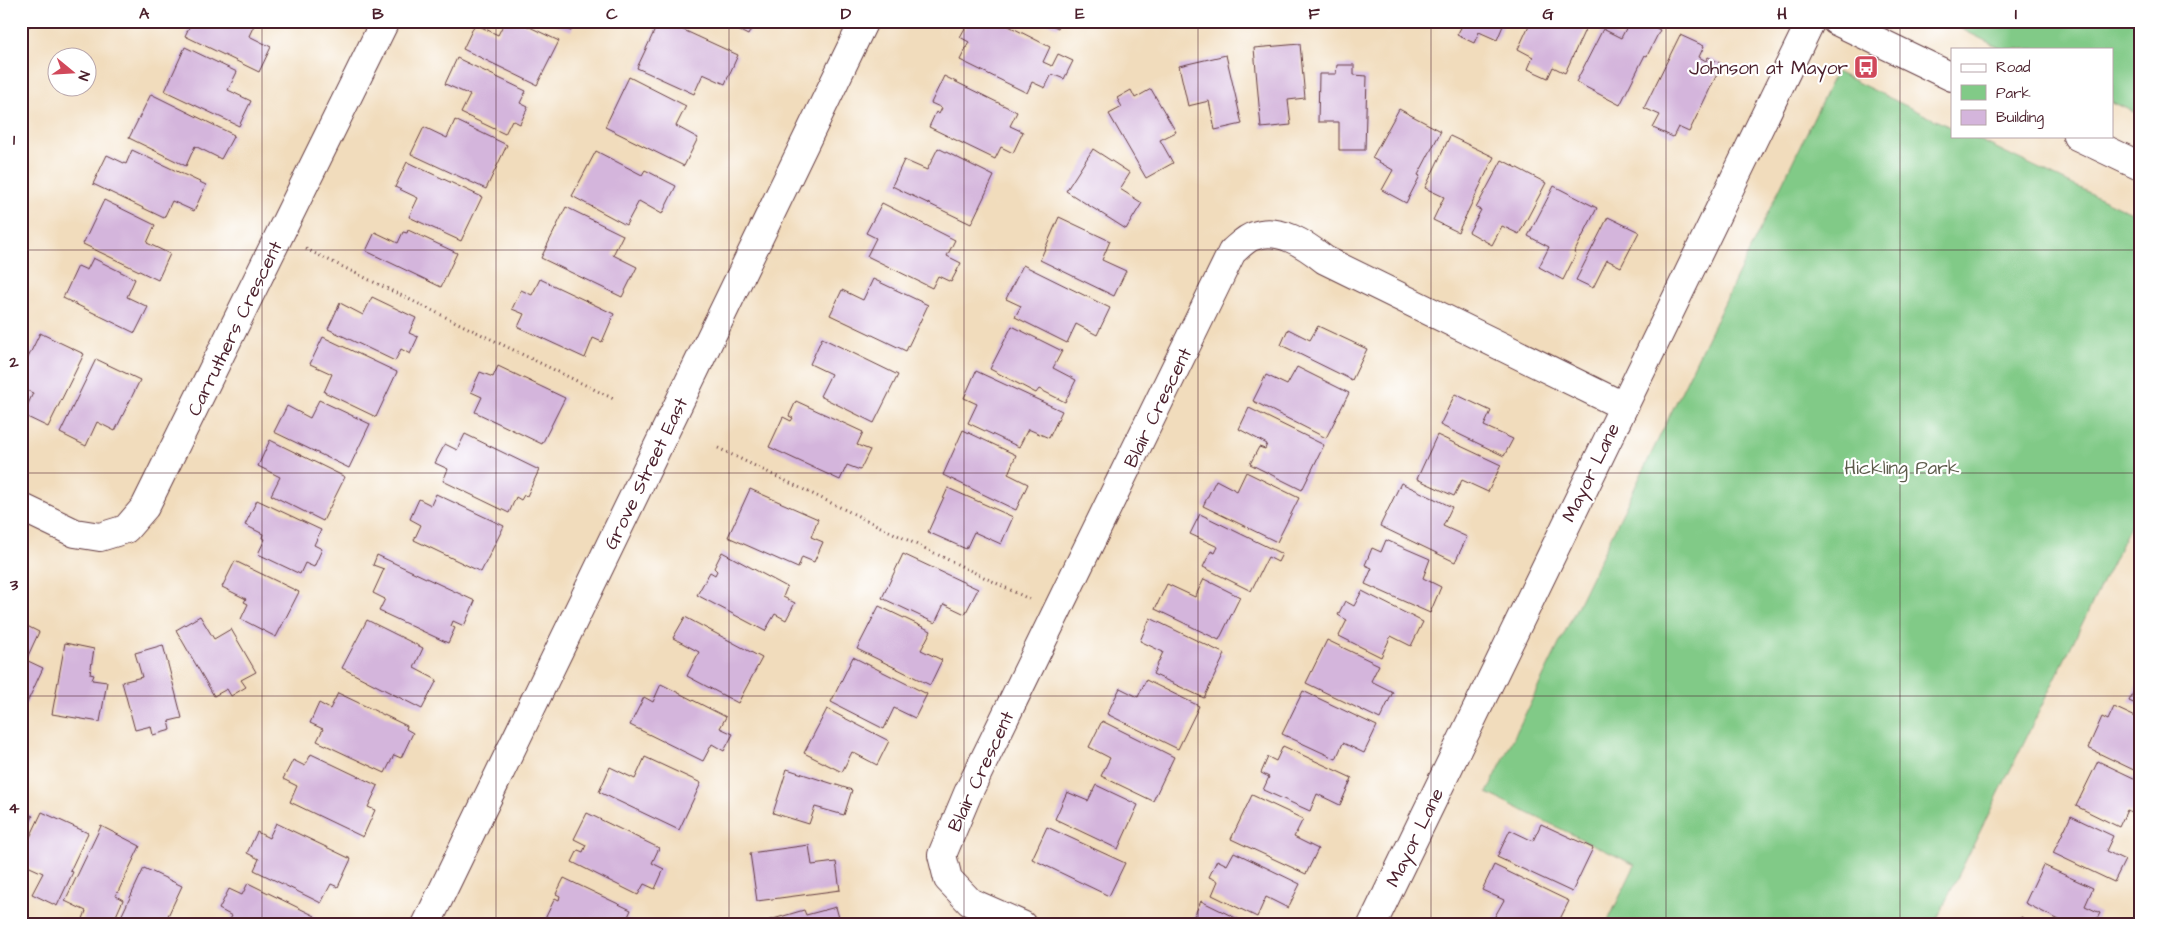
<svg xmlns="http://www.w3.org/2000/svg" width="2161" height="946" viewBox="0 0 2161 946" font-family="'Architects Daughter',sans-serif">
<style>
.green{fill:#81ca87;stroke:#667459}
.building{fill:#d4b5dc}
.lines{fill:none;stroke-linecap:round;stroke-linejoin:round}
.minor-casing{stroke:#633b41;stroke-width:30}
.path{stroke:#633b41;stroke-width:3;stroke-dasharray:1 4;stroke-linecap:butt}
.minor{stroke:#fff;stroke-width:28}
.grid{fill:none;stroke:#4a1f2b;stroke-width:1;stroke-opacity:0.55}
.labels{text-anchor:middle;stroke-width:4.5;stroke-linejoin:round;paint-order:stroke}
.poi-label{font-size:19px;fill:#4a1f2b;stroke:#fff;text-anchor:end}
.street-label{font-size:19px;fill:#4a1f2b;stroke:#fff}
.park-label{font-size:19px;fill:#5d5b4b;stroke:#fff}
.neatline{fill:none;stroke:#4a1f2b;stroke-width:2}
.grid-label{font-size:16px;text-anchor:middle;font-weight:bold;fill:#4a1f2b}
</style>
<rect width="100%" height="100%" fill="#fff"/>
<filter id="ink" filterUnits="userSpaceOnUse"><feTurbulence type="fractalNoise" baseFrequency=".02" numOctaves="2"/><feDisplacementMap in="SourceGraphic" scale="10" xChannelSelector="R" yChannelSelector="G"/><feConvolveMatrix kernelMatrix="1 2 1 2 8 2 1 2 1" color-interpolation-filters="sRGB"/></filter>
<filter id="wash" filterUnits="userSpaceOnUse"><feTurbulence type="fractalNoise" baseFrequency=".0096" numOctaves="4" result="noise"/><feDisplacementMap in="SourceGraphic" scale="20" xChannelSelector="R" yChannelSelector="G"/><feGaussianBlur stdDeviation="1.12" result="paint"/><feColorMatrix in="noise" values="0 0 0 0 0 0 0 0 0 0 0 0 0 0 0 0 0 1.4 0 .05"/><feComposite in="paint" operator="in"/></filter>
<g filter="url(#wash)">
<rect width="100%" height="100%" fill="#f1dcbc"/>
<path class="green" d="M1945 21H2140V115L2112 102V49H2002Z
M1836 72 1952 128V136H1971L2140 217V506L1934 925H1606L1635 865 1487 793Z"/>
<g id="blocks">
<path class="building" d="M21 21H32L29 27 21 23Z
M192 21H256L249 36 271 47 259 72 185 36Z
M505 21H517L559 41 537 85 463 49 475 24 498 35Z
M546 21H575L571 31Z
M659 21H664L738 55 725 84 703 74 694 94 637 68Z
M720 21H755L748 35Z
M969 21H999L1050 47 1043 62 1052 66 1058 54 1073 61 1064 79 1052 74 1045 88 1032 82 1027 93 960 60 969 42 960 37Z
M1043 21H1061L1058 28Z
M1458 21H1505L1497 40 1479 32 1474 43 1457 35 1463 24Z
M1531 21H1589L1565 73 1553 67 1548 78 1528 69 1533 57 1518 49Z
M1630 21H1643L1660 30 1647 56 1645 55 1620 105 1576 82 1603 29 1621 38Z
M21 33 26 35 21 44Z
M1680 35 1704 46 1699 57 1706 61 1708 57 1722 64 1689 132 1678 127 1673 137 1653 128 1660 115 1644 108Z
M1300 44 1305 98 1288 100 1291 125 1261 128 1254 48Z
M185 47 237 72 228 90 251 101 239 126 165 91Z
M1226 55 1242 124 1215 130 1209 101 1188 106 1179 66Z
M457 58 526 91 520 103 528 107 520 124 512 120 505 134 461 113 470 95 445 84Z
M1337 65H1354V75L1367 76 1365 150H1339V122H1318L1319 74H1336Z
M944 76 1017 112 1010 126 1023 132 1013 153 1001 147 995 159 929 127 936 112 939 114 942 108 931 103Z
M629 77 686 106 676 126 698 138 684 166 605 127Z
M1151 89 1176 132 1160 140 1173 163 1146 178 1109 114 1122 107 1117 98 1131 90 1135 98Z
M151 94 234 135 221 159 195 146 186 166 129 138Z
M1399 109 1441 131 1418 175 1420 176 1406 203 1382 190 1393 170 1372 158Z
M455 120 507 145 486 189 411 154 424 127 447 138Z
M1450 136 1494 157 1458 232 1433 220 1444 197 1425 188Z
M938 148 994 176 971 224 892 186 904 160 927 170Z
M1093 149 1130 173 1120 189 1142 203 1126 229 1066 191Z
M132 150 206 185 194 211 172 201 164 218 93 184 107 155 126 164Z
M596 151 642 175 645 170 676 186 662 214 639 201 626 225 572 196Z
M1502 160 1546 183 1519 234 1502 226 1492 245 1469 232 1481 210 1476 208Z
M407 162 482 197 461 241 409 217 418 198 395 187Z
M1554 186 1597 208 1574 253 1576 254 1563 280 1539 267 1549 247 1528 236Z
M104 200 155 225 147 243 170 254 158 280 83 244Z
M882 203 955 240 947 256 961 263 951 282 938 276 932 288 867 256 876 238 866 233Z
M566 207 623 235 613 255 637 267 622 297 541 258Z
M1059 217 1110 241 1102 260 1126 271 1114 296 1040 260Z
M1608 217 1639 232 1621 267 1607 260 1593 288 1576 280Z
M408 230 457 253 441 287 366 251 375 232 398 243 403 232 407 233Z
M93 258 135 279 127 297 148 307 135 333 63 298 78 266 87 270Z
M1023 265 1110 308 1097 335 1076 324 1067 343 1015 317 1021 306 1006 299Z
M540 279 614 314 602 342 593 338 585 358 518 327 524 314 512 309 521 290 532 295Z
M873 279 928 305 906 351 830 315 842 290 863 300Z
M372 297 416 318 409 333 418 337 410 354 401 349 395 361 328 329 340 303 363 315Z
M21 323 27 326 21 339Z
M1012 326 1062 351 1053 368 1076 380 1065 402 1039 389 1036 393 990 369Z
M1318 326 1367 349 1352 380 1281 345 1288 329 1310 340Z
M40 333 84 354 48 427 23 415 33 393 21 388V372Z
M323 337 397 372 376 417 324 392 332 374 310 364Z
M822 338 898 375 874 423 820 396 831 374 810 364Z
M96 359 140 380 115 431 97 422 86 446 60 433Z
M498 366 565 398 542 444 475 412 482 397 471 392 480 372 493 377Z
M1297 367 1349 393 1326 438 1253 401 1266 375 1287 385Z
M976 371 1062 411 1049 438 1028 429 1019 447 968 423 977 404 964 398Z
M1455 394 1491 411 1484 426 1513 439 1504 456 1440 425Z
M319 400 370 424 349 468 274 432 287 406 310 418Z
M796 401 863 432 857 445 870 450 860 470 847 465 840 480 769 447 783 417 791 421 793 418 789 416Z
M1249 408 1324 445 1302 490 1250 464 1259 447 1265 449 1267 444 1239 429Z
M963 430 1016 455 1008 474 1028 484 1016 510 943 475Z
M465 434 539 470 527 496 524 495 521 500 516 497 509 513 443 481 448 469 435 463 445 444 457 450Z
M1437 435 1501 465 1488 492 1462 480 1454 496 1417 479Z
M270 440 345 477 323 521 271 495 280 477 258 466Z
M1246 472 1299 498 1277 542 1203 506 1216 480 1237 491Z
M1401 483 1452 507 1443 526 1467 537 1455 562 1380 526Z
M948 488 1013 517 1001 544 974 532 966 549 928 532Z
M750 489 818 519 811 537 823 542 814 562 802 557 798 568 728 537Z
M436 494 504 526 481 572 414 540 421 525 410 519 419 499 431 505Z
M257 500 321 530 314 545 322 549 314 567 305 563 300 574 258 554 265 539 262 538 263 534 245 525Z
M1200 514 1282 554 1278 562 1268 557 1251 591 1203 567 1211 551 1215 553 1218 547 1190 534Z
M1386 540 1430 559 1423 578 1441 587 1430 613 1365 584 1372 568 1365 565 1372 548 1381 552Z
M722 552 787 587 783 597 795 603 786 620 775 614 765 631 697 595 710 572 715 575 717 571 714 568Z
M903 554 978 589 965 614 944 604 935 623 882 598Z
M377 555 475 601 464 626 453 621 451 626 455 628 448 643 379 611 385 599 373 593 384 569 373 565Z
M235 561 299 592 276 637 241 619 248 604 244 602 246 599 222 587Z
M1204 579 1240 597 1219 640 1155 609 1167 584 1195 597Z
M1362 591 1423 622 1411 646 1391 636 1381 657 1339 636 1347 620 1338 615 1345 601 1354 606Z
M879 606 931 631 921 650 942 660 930 685 857 649Z
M200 616 214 639 231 629 256 672 241 680 246 687 231 696 227 689 214 696 176 630Z
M685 617 762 658 738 703 687 676 699 652 673 638Z
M1150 618 1225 654 1204 698 1153 674 1163 652 1140 641Z
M367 620 423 648 414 668 437 680 422 709 342 668Z
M21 623 39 632 26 660 43 668 26 705 21 703Z
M1327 640 1379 665 1371 681 1393 692 1380 719 1306 683Z
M65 643 94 649 90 674 94 675 92 680 107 682 100 722 52 714Z
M163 645 182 718 169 721 171 730 153 735 151 726 135 730 122 682 142 677 135 653Z
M853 657 927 694 915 718 894 708 884 729 831 702Z
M2140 679V706L2129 701Z
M1146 680 1199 706 1178 749 1107 714 1120 688 1138 697Z
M661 684 726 717 720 728 733 734 724 751 712 744 703 761 630 725 644 697 653 702Z
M1303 691 1377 726 1364 753 1343 743 1336 759 1282 734Z
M338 693 407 726 406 729 413 733 401 758 394 755 385 773 317 741 323 729 310 723 319 703 330 709Z
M2114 707 2140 719V773L2088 748 2102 717 2108 720Z
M827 709 889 741 877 765 852 752 842 772 804 753Z
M1102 721 1174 757 1153 801 1101 776 1110 758 1089 747Z
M1283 746 1352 778 1340 805 1317 794 1310 811 1263 790 1269 777 1261 773 1268 757 1276 761Z
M311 754 378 786 368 807 375 810 363 837 290 802 297 786 283 779 293 760 305 766Z
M645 757 701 783 679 830 599 792 610 767 635 779Z
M2098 761 2140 781V816L2127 810 2119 827 2076 806Z
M787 769 852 790 844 815 815 807 809 824 773 813Z
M1096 785 1138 805 1118 849 1055 819 1067 792 1088 801Z
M1252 795 1303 819 1294 837 1318 849 1306 874 1231 839Z
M21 798 26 800 21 811Z
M21 811 33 816 21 842Z
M42 812 88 833 70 871 73 872 57 906 32 894 43 873 21 863V856Z
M587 813 659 848 652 863 664 869 655 889 644 884 638 895 572 862 578 850 583 852 586 845 574 839Z
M2071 816 2113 836 2106 851 2125 860 2114 882 2053 853Z
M276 823 351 859 338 887 331 884 321 903 254 870 259 859 247 853 257 832 269 838Z
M1541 824 1593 848 1572 892 1497 857 1510 830 1533 841Z
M101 826 140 846 116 896 123 900 112 925H95L83 919 86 911 65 901Z
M1047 827 1125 863 1109 896 1032 859Z
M809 845 812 865 836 862 840 890 757 901 750 853Z
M1234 852 1300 884 1288 908 1266 897 1257 917 1212 895 1218 881 1209 877 1217 860 1227 865Z
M1494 865 1569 901 1557 925H1507L1494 918 1504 900 1482 890Z
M2043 865 2093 888 2085 906 2100 913 2094 925H2069L2025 903Z
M144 868 182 886 167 918 175 922 173 925 118 923Z
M564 878 631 910 627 919 640 925H546L543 923 555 898 559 900 560 896 556 894Z
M248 883 315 916 311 925H227L232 916 219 909 229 889 242 895Z
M1201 901 1250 925H1190Z
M836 907 841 925H753L804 910 806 915Z
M2021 917 2038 925H2017Z"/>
</g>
</g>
<g filter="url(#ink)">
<use href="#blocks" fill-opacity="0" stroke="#633b41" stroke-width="1"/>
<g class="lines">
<defs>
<path id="minor" d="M1836 21 1952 77
M2077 136 2140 166
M21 507 75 533 100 537 126 529 145 507 385 21
M426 925 864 21
M1022 925 970 902 948 879 942 855 968 793 1232 252C1238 247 1246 238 1254 236 1279 226 1306 245 1325 260L1623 406
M1372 925 1811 21"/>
</defs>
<use href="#minor" class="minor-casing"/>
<path class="path" d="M306 249 616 400
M718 448 1029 599"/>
<use href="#minor" class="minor"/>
</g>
</g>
<path class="grid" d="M262 21V925M496 21V925M729 21V925M964 21V925M1198 21V925M1431 21V925M1666 21V925M1900 21V925M21 250H2140M21 473H2140M21 696H2140"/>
<defs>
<symbol id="bus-square" viewBox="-11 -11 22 22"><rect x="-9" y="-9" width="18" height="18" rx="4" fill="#d1495b" stroke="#fff"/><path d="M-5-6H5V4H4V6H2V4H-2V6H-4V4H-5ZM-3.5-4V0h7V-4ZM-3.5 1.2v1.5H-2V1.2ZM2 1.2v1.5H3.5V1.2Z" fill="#fff"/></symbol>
</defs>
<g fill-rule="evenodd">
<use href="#bus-square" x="1852" y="53" width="28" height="28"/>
</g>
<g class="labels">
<g class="poi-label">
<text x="1848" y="74">Johnson at Mayor</text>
</g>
<g class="street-label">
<text transform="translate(234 328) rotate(-64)" y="7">Carruthers Crescent</text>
<text transform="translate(1157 407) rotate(-64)" y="7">Blair Crescent</text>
<text transform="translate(1590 472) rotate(-64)" y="7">Mayor Lane</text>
<text transform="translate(645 473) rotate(-64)" y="7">Grove Street East</text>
<text transform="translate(980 771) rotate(-65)" y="7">Blair Crescent</text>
<text transform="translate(1414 837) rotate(-64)" y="7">Mayor Lane</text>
</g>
<g class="park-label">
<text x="1902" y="474">Hickling Park</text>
</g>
</g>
<rect width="2161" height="946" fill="none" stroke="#fff" stroke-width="55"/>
<rect x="1951" y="48" width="162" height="90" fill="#ffffff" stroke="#b7a5aa"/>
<rect x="1961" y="64" width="25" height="8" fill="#ffffff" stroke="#b7a5aa"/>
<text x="1996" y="72" font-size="15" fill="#4a1f2b">Road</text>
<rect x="1961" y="85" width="25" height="15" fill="#81ca87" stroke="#b7a5aa"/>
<text x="1996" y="98" font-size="15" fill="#4a1f2b">Park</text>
<rect x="1961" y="110" width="25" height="15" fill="#d4b5dc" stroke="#b7a5aa"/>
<text x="1996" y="122" font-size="15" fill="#4a1f2b">Building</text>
<g transform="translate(72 72) rotate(108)"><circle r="24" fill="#ffffff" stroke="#b7a5aa"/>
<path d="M0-4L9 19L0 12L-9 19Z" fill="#d1495b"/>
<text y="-8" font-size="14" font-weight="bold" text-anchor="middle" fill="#4a1f2b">N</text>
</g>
<rect x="28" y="28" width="2106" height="890" class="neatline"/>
<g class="grid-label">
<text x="144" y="19">A</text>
<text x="378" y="19">B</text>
<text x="612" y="19">C</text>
<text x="846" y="19">D</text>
<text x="1080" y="19">E</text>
<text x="1314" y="19">F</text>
<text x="1548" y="19">G</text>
<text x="1782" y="19">H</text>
<text x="2016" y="19">I</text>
<text x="14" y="145">1</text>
<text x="14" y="367">2</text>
<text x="14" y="590">3</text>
<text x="14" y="813">4</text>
</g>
</svg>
